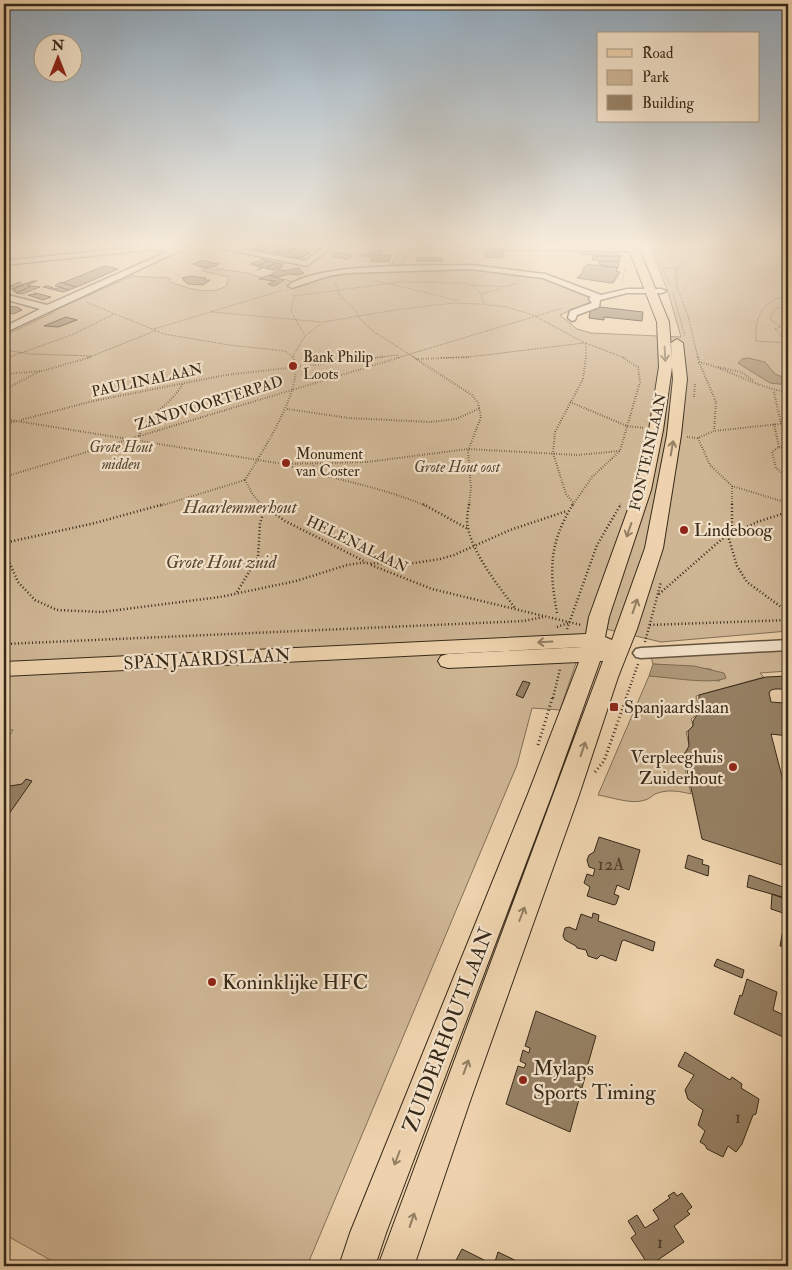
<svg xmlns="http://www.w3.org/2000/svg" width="792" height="1270" viewBox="0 0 792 1270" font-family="'IM FELL Double Pica',serif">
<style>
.green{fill:#ceb594;stroke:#826f56}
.water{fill:#af997a;stroke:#7f6c53}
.building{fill:#968165;stroke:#372918}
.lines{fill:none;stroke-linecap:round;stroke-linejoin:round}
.minor-casing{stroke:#64533d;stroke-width:3}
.major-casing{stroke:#372918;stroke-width:2}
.path-far3{stroke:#372918;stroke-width:1;stroke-dasharray:0.5 1;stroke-linecap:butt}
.path-far2{stroke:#372918;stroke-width:2;stroke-dasharray:0.5 2;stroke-linecap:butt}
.path-far1{stroke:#372918;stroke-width:2.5;stroke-dasharray:1 2.5;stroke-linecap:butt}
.path{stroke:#372918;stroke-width:3;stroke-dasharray:1 3;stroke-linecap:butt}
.minor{fill:#f3e2ca;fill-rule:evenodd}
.major{fill:#edd2ad;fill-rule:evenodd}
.oneway{stroke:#927e62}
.poi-dot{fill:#8f2418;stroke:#f3e2ca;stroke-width:2}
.labels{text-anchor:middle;stroke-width:4.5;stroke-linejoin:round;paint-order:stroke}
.far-poi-label{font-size:15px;fill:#372918;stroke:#f3e2ca;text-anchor:start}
.far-street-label{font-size:15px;fill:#372918;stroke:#f3e2ca}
.far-park-label{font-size:15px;font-style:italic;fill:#554531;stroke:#f3e2ca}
.park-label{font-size:18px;font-style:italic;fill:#554531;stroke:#f3e2ca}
.poi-label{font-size:18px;fill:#372918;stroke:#f3e2ca;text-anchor:start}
.street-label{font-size:18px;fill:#372918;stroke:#f3e2ca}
.near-number-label{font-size:18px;fill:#4f3f2b}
.near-poi-label{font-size:21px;fill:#372918;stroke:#f3e2ca;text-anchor:start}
.near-street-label{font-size:21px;fill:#372918;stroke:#f3e2ca}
</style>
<rect width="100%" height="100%" fill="#edd2ad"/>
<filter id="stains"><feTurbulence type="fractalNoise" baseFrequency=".004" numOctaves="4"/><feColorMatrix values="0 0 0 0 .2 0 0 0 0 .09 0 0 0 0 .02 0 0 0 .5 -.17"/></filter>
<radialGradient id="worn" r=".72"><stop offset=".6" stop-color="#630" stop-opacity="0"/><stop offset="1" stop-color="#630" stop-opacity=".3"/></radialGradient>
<path class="green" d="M649 244H788V631L661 642 589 625 560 710 532 708 517 765 307 1266H61L4 1234V735L8 738 13 730H4V335L10 333 54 312 53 311 132 276 171 278 169 281C185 288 210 296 226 286L229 277 202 271 204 269H220L248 273 274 282 284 279 296 283 364 271 502 269 543 277 590 296 589 298 593 301 560 315 577 329 591 333 681 337 668 292Z
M404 247 452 248 410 250 401 267H390L400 250Z
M788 649V671L760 673 764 677 696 696 700 713 691 719 694 727 686 732 690 749 682 755 691 794C679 791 667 789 655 794 652 796 649 799 645 800 632 805 611 797 598 795L649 676 720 681 711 669 653 664 651 657Z"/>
<path class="water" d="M748 358 765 362 775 374 788 379V385L770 383 738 363 742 359Z
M653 664 694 666 724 673 726 678C711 685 668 677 649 676Z"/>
<path class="building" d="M261 245 268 246 273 247 264 251 253 249Z
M272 247H276L284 248 274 253 263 252Z
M290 248 297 249 287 255 274 253 284 248Z
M381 249 383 251 379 255H391L389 262 370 261 372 256H358Z
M301 250 310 253 301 258 292 256Z
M592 250 616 251 618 252 616 255H621V257L581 254 580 251 592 252Z
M487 252 497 251 504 252V256L500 258 487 257 485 256Z
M334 253 347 254 352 256 348 259 341 258 332 256Z
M593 256 620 257 619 262 592 260Z
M417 258H442L443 261H417Z
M263 259 269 261 257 266 250 264Z
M204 260 213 263H219L216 266 205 268 193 264Z
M269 261 276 263 257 270 262 267 257 266Z
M599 261 619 262 618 268 599 264Z
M276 263 283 264 281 266H283L273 270 265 268Z
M587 264 618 268 616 271 620 272 614 282 611 283 577 278 583 272 582 271Z
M104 266 118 269 77 287 62 283Z
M299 268 304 273 298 275 289 274 279 277 270 275 280 269 284 271Z
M269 275 284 280 274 286 268 284 276 281 259 279Z
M191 276 206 278 204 280H210L203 285 188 284 183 280 185 278H182Z
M33 281H37L27 285 31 286 17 293 13 291 16 290 12 289Z
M19 282 24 285 12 289H4Z
M60 282 67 284 76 287 69 290 55 286Z
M31 286 40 287 22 294 16 293Z
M48 286 56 289 60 287 69 290 63 292 43 287Z
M34 293H35L51 297 43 300 28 295 36 294Z
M4 306 17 307 22 310 13 314 4 311Z
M591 306 643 312 642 321 604 317V320L589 318Z
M66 317 77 320 58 327 44 326Z
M788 676V689H775L771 690 769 693 771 702 784 703 788 717V736L771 734 788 800V867L702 839 684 755 689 746 688 731 693 726V721L699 712H702V709H699V695L766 677Z
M523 681 530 683 523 698 516 695Z
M26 779 32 781 4 821V787L22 784Z
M599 837 640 850 629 890 617 885 614 894 619 896 616 904 614 905 587 896 590 887 584 883 587 874 593 876 595 869 589 867 587 860 589 855 594 852Z
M688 855 703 860 702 864 709 866 708 876 685 868Z
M749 875 783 887 782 897 747 887Z
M772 894 788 900V947L780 946 786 914 771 909Z
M593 913 599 915 598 921 655 942 653 951 624 940 622 941 616 961 601 955 597 959 588 956 586 950 577 948 576 946 565 940 563 936 565 928 569 927 576 930 581 914 592 918Z
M717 959 744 970 742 978 714 966Z
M747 979 777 992 773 1010 788 1017 783 1037 734 1014 740 995 742 996Z
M536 1011 596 1036 586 1071 583 1070 581 1075 585 1077 582 1088 578 1086 577 1091 581 1092 570 1132 506 1104 518 1066 524 1068 526 1064 520 1061 523 1050 529 1053 530 1048 525 1046Z
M685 1052 730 1080 732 1077 742 1084 741 1088 759 1099 756 1114 753 1115 742 1144 736 1152 728 1146 723 1157 707 1149 705 1145 700 1142 705 1131 698 1125 703 1110 688 1099 685 1090 694 1075 678 1066Z
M674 1192 677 1196 682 1193 692 1207 687 1211 690 1214 674 1226 684 1242 649 1266 631 1238 636 1234 628 1221 637 1215 645 1228 659 1219 653 1210 670 1198 668 1196Z
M462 1249 494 1265 498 1252 525 1265 453 1266Z"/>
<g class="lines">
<defs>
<path id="minor" d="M184 244H194L4 333V327L40 309 4 299V294L47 305 167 252 156 249 4 265V261L156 245 174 248Z
M200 244H215L305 261 328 244H336L307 266Z
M453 244 634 247 638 249 634 251 501 249 457 246Z
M471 265 545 274 601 295 627 289H662L666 291 662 293H627L600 300 599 307 577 315 575 320 572 321 568 318 570 311 592 303 589 299 591 297 543 278 471 269 347 273 328 276 292 288 288 286C318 262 430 266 471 265Z
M788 640V650L641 658 636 657 633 653 636 649 641 648Z"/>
<path id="major" d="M627 244H637L669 322 672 362 671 343 677 339 683 343 687 379 681 435 663 548 637 629 618 677 579 795 470 1101 414 1266H378L603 661H600L552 794 386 1233 375 1266H339L350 1233 528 794 579 662 448 668 441 666 438 661 441 656 448 654 583 647 4 676V662L586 634 589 617 635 490 649 430 659 367 657 322ZM672 367 673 379 667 435 645 548 612 640 605 637 609 617 651 490 663 430Z"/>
</defs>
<use href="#minor" class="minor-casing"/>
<use href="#major" class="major-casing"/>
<path class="path-far3" d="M651 244 670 285
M655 252 689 251 730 244
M663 268H677
M373 280 460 301
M334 282 341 297 355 309 360 319 373 331 415 358
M622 284 625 268 628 267
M472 285 505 287 518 283
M673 293 685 336
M482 294 500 289
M294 295 291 311 304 334
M294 296 401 282 464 283 473 286 482 294V300L485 304
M788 296C763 299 754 318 756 341L788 343
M86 302 164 334 229 345 285 351 294 358
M212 312 321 322
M154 329 283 290
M787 342 775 329 781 327 771 320 770 317 777 308 788 305
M586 343V358
M4 350 31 354 92 356
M293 356 305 336 323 322 402 309 454 303 480 304 507 307 533 315 583 342 625 358
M7 358 74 334 114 314
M87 358 155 331
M372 358 399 355
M397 358 563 308
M440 358 469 357 584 343
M698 358 688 316 676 284 677 268C709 246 751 244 788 246"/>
<path class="path-far2" d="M413 357 472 395 478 403 481 417 468 451 471 488 469 506
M698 357 699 362C730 369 756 388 788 392
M4 359 10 357
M416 359 470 357
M699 362 716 402 714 431
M718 367 741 372 754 381
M4 374 42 371 91 357
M4 390 40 371
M774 392 781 424
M694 397 695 383
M570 402 627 426 644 428
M287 409 349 418 430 422 456 419 480 408
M4 419 283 464C331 479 380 486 426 506
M21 420 93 401 226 375 383 357
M774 424 779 447 772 452 776 468 786 476 788 484
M4 425 16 421
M139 436C147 414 173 404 183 383
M687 437 698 438 714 431 788 423
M698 438 710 465 732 486 788 503
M779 447 788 448
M285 464 367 462 468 449 577 455 620 451
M309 472 315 464
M4 477 401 357
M245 480C260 455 307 385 293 357
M245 480 253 495 263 506
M732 486V506
M573 502 566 494 553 453 555 432 583 379 586 357
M160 506 245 480
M572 506 592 477 620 451 640 382 638 367 622 357
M620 506 621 504"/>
<path class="path-far1" d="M262 504 285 521 366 562
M423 504 468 529
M469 504C468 512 466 520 468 528 473 554 499 587 515 608
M732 504V528L729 539 737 566 747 582 788 612
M4 543 95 523 164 504
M4 550 18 582 35 600 57 610 102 612 220 597 296 581 347 565 360 563 408 564 440 559 454 555 510 530 567 511
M371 565 432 589 581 625
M237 592 258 557 260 523 265 508
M659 594 722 539 757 522 788 512
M557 613C549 569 549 544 573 504
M650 625 788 620
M557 627 568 623
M567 629 597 545 621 504
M645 642 661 582
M4 644 524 621 543 617
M553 698 560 669
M626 698 638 664"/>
<path class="path" d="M538 745 553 696
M595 772 604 761 627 696"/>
<use href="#minor" class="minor"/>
<use href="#major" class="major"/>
</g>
<defs><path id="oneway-shaft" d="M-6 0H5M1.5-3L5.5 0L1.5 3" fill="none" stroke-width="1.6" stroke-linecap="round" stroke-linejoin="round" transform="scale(1.25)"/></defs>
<g class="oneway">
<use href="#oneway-shaft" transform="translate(665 354) rotate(87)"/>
<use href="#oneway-shaft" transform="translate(672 448) rotate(-80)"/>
<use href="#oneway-shaft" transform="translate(629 530) rotate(109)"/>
<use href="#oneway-shaft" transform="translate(635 606) rotate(-71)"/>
<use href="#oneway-shaft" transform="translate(545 642) rotate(177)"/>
<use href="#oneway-shaft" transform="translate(583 749) rotate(-71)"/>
<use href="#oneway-shaft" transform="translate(522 914) rotate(-69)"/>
<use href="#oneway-shaft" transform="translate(466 1067) rotate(-70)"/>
<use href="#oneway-shaft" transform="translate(397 1158) rotate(111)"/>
<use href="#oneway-shaft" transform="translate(412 1220) rotate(-71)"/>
</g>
<linearGradient id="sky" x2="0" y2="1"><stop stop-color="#91a9bc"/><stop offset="0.58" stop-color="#f7ebda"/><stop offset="1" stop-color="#f7ebda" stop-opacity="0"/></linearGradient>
<rect width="792" height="422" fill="url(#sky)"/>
<g class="poi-dot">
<circle cx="293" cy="366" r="5"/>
<circle cx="286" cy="463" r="5"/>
<circle cx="684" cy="530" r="5"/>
<rect x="609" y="702" width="10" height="10" rx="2.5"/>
<circle cx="733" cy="767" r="5"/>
<circle cx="212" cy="982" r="5"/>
<circle cx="523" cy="1080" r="5"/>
</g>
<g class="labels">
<g class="far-poi-label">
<text x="303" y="362">Bank Philip<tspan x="303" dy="17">Loots</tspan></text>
<text x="296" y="459">Monument<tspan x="296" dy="17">van Coster</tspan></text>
</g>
<g class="far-street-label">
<text transform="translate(147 380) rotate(-12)" y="5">PAULINALAAN</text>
<text transform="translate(209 403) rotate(-17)" y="5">ZANDVOORTERPAD</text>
<text transform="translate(648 452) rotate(-77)" y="5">FONTEINLAAN</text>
<text transform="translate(357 544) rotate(26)" y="5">HELENALAAN</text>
</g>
<g class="far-park-label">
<text x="121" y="452">Grote Hout<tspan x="121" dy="17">midden</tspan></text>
<text x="457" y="472">Grote Hout oost</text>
</g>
<g class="park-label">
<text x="240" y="513">Haarlemmerhout</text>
<text x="221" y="568">Grote Hout zuid</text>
</g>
<g class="poi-label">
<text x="694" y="536">Lindeboog</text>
<text x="624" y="713">Spanjaardslaan</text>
<text x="723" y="763" text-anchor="end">Verpleeghuis<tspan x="723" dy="21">Zuiderhout</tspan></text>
</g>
<g class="street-label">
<text transform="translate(207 659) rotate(-3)" y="6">SPANJAARDSLAAN</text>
</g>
<g class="near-number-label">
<text x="611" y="870">12A</text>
<text x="738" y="1123">1</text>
<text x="660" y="1248">1</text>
</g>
<g class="near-poi-label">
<text x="222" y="989">Koninklijke HFC</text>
<text x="533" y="1075">Mylaps<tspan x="533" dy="24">Sports Timing</tspan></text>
</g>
<g class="near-street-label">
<text transform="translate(448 1030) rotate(-69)" y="7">ZUIDERHOUTLAAN</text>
</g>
</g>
<rect width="792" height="1270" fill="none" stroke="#edd2ad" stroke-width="20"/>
<rect x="5" y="5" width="782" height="1260" fill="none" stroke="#372918" stroke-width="2.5"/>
<rect x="10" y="10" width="772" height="1250" fill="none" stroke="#372918"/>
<rect x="597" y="32" width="162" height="90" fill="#f3e2ca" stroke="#a89883"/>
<rect x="607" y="49" width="25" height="8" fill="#edd2ad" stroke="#a89883"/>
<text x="642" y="58" font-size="15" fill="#372918">Road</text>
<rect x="607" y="70" width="25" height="15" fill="#ceb594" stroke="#a89883"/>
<text x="642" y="82" font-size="15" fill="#372918">Park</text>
<rect x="607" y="95" width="25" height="15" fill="#968165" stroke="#a89883"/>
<text x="642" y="108" font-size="15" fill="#372918">Building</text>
<g transform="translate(58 58)"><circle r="24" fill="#f3e2ca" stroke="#a89883"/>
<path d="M0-4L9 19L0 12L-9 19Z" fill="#8f2418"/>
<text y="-8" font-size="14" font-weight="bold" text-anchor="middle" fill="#372918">N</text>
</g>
<rect width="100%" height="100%" filter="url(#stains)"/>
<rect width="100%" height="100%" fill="url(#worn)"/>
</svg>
